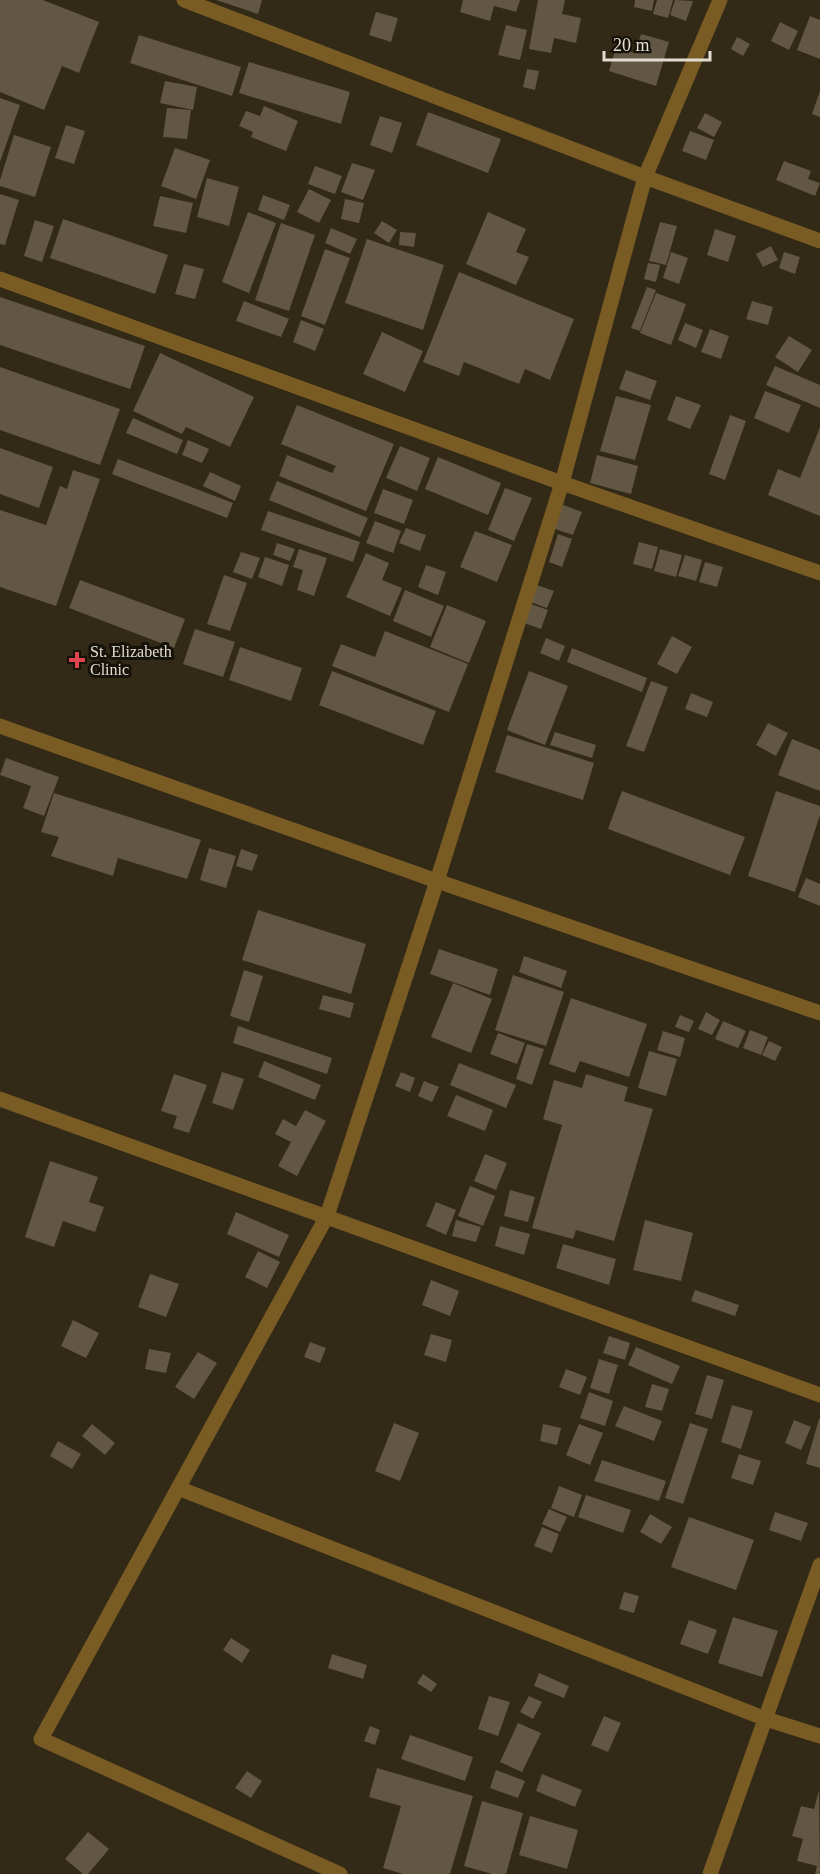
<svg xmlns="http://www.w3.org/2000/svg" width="820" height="1874" viewBox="0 0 820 1874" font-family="'Times New Roman',serif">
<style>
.building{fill:#615742}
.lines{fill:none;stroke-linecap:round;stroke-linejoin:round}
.street{stroke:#795b24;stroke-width:15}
.health-dot{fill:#e0444e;stroke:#16120a;stroke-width:2}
.labels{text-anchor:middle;stroke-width:6;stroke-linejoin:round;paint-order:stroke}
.poi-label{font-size:16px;fill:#e3ddd1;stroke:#16120a;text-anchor:start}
</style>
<rect width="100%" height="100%" fill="#322916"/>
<path class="building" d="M0 0H43L99 22 79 73 62 66 44 110 0 92Z
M216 0H262L258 14Z
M463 0H520L516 12 494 6 490 21 460 12Z
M538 0H565L562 14 581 18 576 43 554 38 551 53 529 49Z
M635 0H654L652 11 634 7Z
M657 0H673L668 18 653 14Z
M675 0 693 1 686 21 670 15Z
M376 12 398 18 391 42 369 35Z
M810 16 820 20V59L797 50Z
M780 22 798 31 789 50 771 41Z
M506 25 527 30 520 60 498 55Z
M641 34 669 42 656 86 609 71 616 47 635 53Z
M139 35 241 67 232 96 130 63Z
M737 37 750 44 743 56 731 49Z
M249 62 350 92 341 124 239 93Z
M527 69 539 71 535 90 523 87Z
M165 81 197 87 193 110 160 103Z
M820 91V117L812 114Z
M0 98 20 105 0 162Z
M264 106 298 121 286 151 251 137 253 132 239 126 246 111 260 116Z
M167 108 191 110 187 139 163 137Z
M428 112 501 139 488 173 416 145Z
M705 113 722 122 714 137 697 128Z
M380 116 402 123 392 153 370 145Z
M66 125 85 131 74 164 55 158Z
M690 131 714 140 706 160 682 151Z
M14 135 51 147 35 197 0 186V180Z
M175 148 210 160 196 199 161 186Z
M784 161 811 171 808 179 820 183 815 196 776 180Z
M352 163 375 170 363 200 341 192Z
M315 166 342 176 335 194 308 184Z
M207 178 239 187 229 226 197 217Z
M309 189 331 200 319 223 297 212Z
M0 194 19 200 5 245 0 244Z
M263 195 290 205 284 220 258 210Z
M160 196 193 203 186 233 153 226Z
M345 199 364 203 359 223 341 219Z
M248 212 276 223 249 293 222 282Z
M488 212 526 229 516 252 529 257 516 285 466 264Z
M63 219 168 255 155 294 50 258Z
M35 220 54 226 42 262 24 256Z
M382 221 397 230 389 243 374 233Z
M660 222 677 226 666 265 649 261Z
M281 223 315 235 289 311 255 300Z
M331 228 357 239 350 254 325 243Z
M715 229 736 236 728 262 707 255Z
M400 232 416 233 414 247 399 245Z
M367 239 444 265 423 330 345 303Z
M771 246 778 260 763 267 756 254Z
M325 249 350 258 325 325 301 316Z
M671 252 688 258 679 284 663 278Z
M784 252 800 257 795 274 779 268Z
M648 263 660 265 656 282 644 279Z
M184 264 204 269 195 299 175 294Z
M459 272 574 319 550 380 525 369 519 384 464 362 459 376 423 362Z
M647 287 656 290 640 331 631 328Z
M656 293 686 304 671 345 640 333Z
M0 297 145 346 130 389 0 345Z
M244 301 289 319 281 337 236 321Z
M752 301 773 307 768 325 746 319Z
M301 320 324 329 315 351 293 342Z
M685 323 703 330 696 348 678 340Z
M710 329 729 336 721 359 701 352Z
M382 332 423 351 405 392 363 374Z
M789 336 812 350 798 372 775 357Z
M160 353 254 397 230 447 186 427 182 434 133 411Z
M775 366 820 385V408L766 385Z
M0 367 120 409 100 465 0 430Z
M626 370 657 381 650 400 619 389Z
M765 391 801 405 789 433 754 418Z
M616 396 651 405 635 460 600 451Z
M676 396 701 405 690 429 667 420Z
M297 405 394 444 366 511 279 476 287 455 332 473 336 466 281 444Z
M730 415 746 421 725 480 709 474Z
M133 418 183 440 177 454 126 433Z
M820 427V516L768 495 778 469 800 478Z
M188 440 209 449 202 463 182 455Z
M400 446 430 458 417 491 386 478Z
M0 448 53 467 39 508 0 494Z
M597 455 638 466 631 494 590 483Z
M438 457 501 483 488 515 425 489Z
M118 459 233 503 227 518 112 474Z
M73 470 100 479 56 606 0 587V510L46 525 60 486 67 489Z
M210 472 241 486 235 501 203 486Z
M277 481 368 518 360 537 269 500Z
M505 488 532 498 514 541 488 530Z
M383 489 413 500 404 524 374 513Z
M558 503 582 512 573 535 549 527Z
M268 511 360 542 353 562 261 530Z
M375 521 401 531 393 553 366 543Z
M406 528 426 535 420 551 399 543Z
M475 531 512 545 497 582 460 567Z
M558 534 572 539 562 567 549 562Z
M639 542 658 547 652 569 633 564Z
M277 543 295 549 290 561 273 555Z
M299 549 327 558 314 596 297 590 303 570 293 567Z
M660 549 682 555 676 577 654 571Z
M241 552 260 558 252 579 233 572Z
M366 553 389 563 382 580 402 588 390 616 346 597Z
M685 555 702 560 696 581 678 576Z
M265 557 289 565 282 586 258 577Z
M705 562 723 567 717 587 699 582Z
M426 565 446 572 438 595 418 587Z
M224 575 247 583 230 631 207 624Z
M80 580 185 619 174 648 69 608Z
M537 585 554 591 547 608 530 602Z
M405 590 444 606 431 637 393 621Z
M528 603 548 610 541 629 521 622Z
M447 605 486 621 469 663 430 647Z
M195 629 235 642 223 677 183 664Z
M385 631 468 664 449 712 332 666 341 644 375 657Z
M672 636 692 647 677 674 657 664Z
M546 638 565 646 559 661 540 653Z
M240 647 302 668 291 701 229 680Z
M572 648 647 678 642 692 567 662Z
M332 671 436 711 423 745 319 705Z
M529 671 568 686 545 745 507 730Z
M651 681 668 687 644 752 626 746Z
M691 693 713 702 707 717 685 709Z
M768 723 788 733 776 756 756 745Z
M555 732 596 745 592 758 550 745Z
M507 735 594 763 583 800 495 772Z
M792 739 820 750V791L778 775Z
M6 758 59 777 44 816 23 808 31 786 0 775Z
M622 791 745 837 730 875 608 829Z
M776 791 820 806V815L795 892 748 876Z
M54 793 201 840 187 879 118 858 113 876 51 856 59 837 41 832Z
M209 848 236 856 226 888 200 880Z
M241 849 258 855 252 871 236 866Z
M806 878 820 884V906L798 897Z
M258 910 366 944 351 994 242 960Z
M439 949 498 969 490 995 430 974Z
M524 956 567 971 561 988 519 972Z
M244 970 263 976 249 1022 230 1016Z
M513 975 564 992 546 1046 495 1030Z
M453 983 492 999 471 1053 431 1037Z
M323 995 354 1003 350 1018 319 1009Z
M571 998 647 1024 629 1077 580 1061 575 1073 549 1064Z
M706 1012 720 1020 712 1035 698 1029Z
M680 1015 694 1021 689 1032 675 1027Z
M723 1021 746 1031 738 1048 715 1039Z
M238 1026 332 1058 327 1074 233 1043Z
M750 1030 768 1037 761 1055 743 1048Z
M663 1031 685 1038 680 1057 657 1050Z
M498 1033 525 1043 517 1064 490 1054Z
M769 1041 782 1047 775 1061 762 1055Z
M527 1044 544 1049 532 1085 516 1079Z
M649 1051 677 1059 666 1096 638 1088Z
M264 1061 321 1085 315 1100 258 1077Z
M459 1063 516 1085 506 1108 450 1085Z
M222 1072 244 1079 233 1110 212 1103Z
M401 1072 415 1078 410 1092 395 1086Z
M174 1074 207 1085 189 1133 173 1128 177 1116 161 1111Z
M586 1074 628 1087 624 1101 653 1109 614 1241 576 1230 573 1239 532 1228 562 1125 543 1119 554 1080 582 1088Z
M424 1081 439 1087 432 1102 418 1096Z
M456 1095 493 1110 485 1131 447 1116Z
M305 1110 326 1121 297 1176 278 1166 291 1142 275 1134 283 1119 296 1126Z
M485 1154 507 1163 496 1190 474 1181Z
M50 1161 98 1177 89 1202 104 1207 95 1232 63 1221 54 1247 25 1237Z
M470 1186 495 1196 483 1226 458 1216Z
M510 1190 535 1197 528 1222 504 1216Z
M436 1202 456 1210 446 1235 426 1226Z
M236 1212 289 1235 279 1257 227 1234Z
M456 1220 481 1227 476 1242 452 1236Z
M645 1220 693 1233 681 1281 633 1270Z
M500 1226 530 1234 524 1255 495 1246Z
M563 1244 616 1259 609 1285 556 1268Z
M258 1251 280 1262 267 1288 245 1277Z
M150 1274 179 1284 166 1317 138 1307Z
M431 1280 459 1291 450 1316 422 1305Z
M695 1290 739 1305 735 1316 691 1301Z
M73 1320 99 1333 86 1358 61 1346Z
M431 1334 452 1340 446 1362 424 1355Z
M609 1336 630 1343 625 1360 603 1353Z
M310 1342 326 1348 320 1363 304 1357Z
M636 1347 680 1366 672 1384 628 1365Z
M149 1349 171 1353 166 1373 145 1369Z
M198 1352 217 1363 194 1399 175 1387Z
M599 1359 618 1365 609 1394 590 1388Z
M566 1369 587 1377 580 1395 559 1387Z
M707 1375 724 1380 712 1419 695 1414Z
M652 1384 669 1389 662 1411 645 1407Z
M589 1392 613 1401 605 1426 580 1418Z
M732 1405 753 1411 741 1449 721 1442Z
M624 1406 662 1421 654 1441 615 1426Z
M819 1419H820V1468L806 1464Z
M794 1420 811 1427 801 1450 785 1443Z
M394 1423 419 1433 400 1481 375 1471Z
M690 1423 708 1429 683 1504 665 1498Z
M92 1424 115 1443 105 1455 82 1436Z
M543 1424 561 1428 557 1445 540 1441Z
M579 1424 603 1433 590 1465 566 1455Z
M58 1441 81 1454 72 1469 50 1456Z
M739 1454 761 1461 753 1485 731 1478Z
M602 1460 666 1481 659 1501 594 1481Z
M559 1486 582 1495 574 1517 551 1508Z
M586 1495 631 1510 623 1533 578 1517Z
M549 1509 567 1517 560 1532 542 1524Z
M775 1512 808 1523 801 1541 769 1530Z
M650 1514 672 1527 661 1544 640 1532Z
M689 1517 754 1540 736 1590 671 1567Z
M542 1527 559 1534 552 1553 534 1546Z
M624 1592 639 1596 634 1613 619 1609Z
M733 1617 778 1631 762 1677 718 1663Z
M689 1620 717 1630 708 1654 680 1644Z
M231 1638 250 1650 242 1663 223 1650Z
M332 1654 367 1665 363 1679 328 1668Z
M539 1673 569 1686 564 1698 534 1686Z
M423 1674 437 1684 431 1692 417 1683Z
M489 1696 510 1702 498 1736 478 1729Z
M529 1696 542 1702 533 1719 520 1712Z
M604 1716 621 1723 608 1752 591 1745Z
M518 1723 541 1733 522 1772 500 1762Z
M370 1726 380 1730 375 1745 364 1741Z
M410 1735 473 1757 465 1781 401 1759Z
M377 1768 473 1796 450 1874H403L383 1868 401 1806 369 1797Z
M496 1770 525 1781 518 1798 490 1788Z
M247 1771 262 1781 251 1798 235 1788Z
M542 1774 582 1790 575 1807 536 1791Z
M819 1790 820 1874H815L817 1866 797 1861 803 1839 792 1836 801 1806 814 1809Z
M482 1801 523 1813 506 1874H492L464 1866Z
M530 1816 578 1830 567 1869 519 1855Z
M88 1832 109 1849 88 1874H83L65 1859Z"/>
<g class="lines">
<path class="street" d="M184 0 645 177 820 241
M0 279 562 483 820 573
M0 726 437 881 820 1013
M0 1099 820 1395
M178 1488 766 1719 820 1736
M340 1874 41 1739 327 1216 437 881 562 483 645 177 720 0
M710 1874 820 1565"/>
</g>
<path class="health-dot" d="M74 651h6v6h6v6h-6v6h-6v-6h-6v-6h6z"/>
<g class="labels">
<g class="poi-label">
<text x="90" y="657">St. Elizabeth<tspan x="90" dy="18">Clinic</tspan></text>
</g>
</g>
<path d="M604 51v9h106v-9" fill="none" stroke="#e3ddd1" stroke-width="3"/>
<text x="613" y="51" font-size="18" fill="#e3ddd1" stroke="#16120a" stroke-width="4.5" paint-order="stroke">20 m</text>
</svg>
